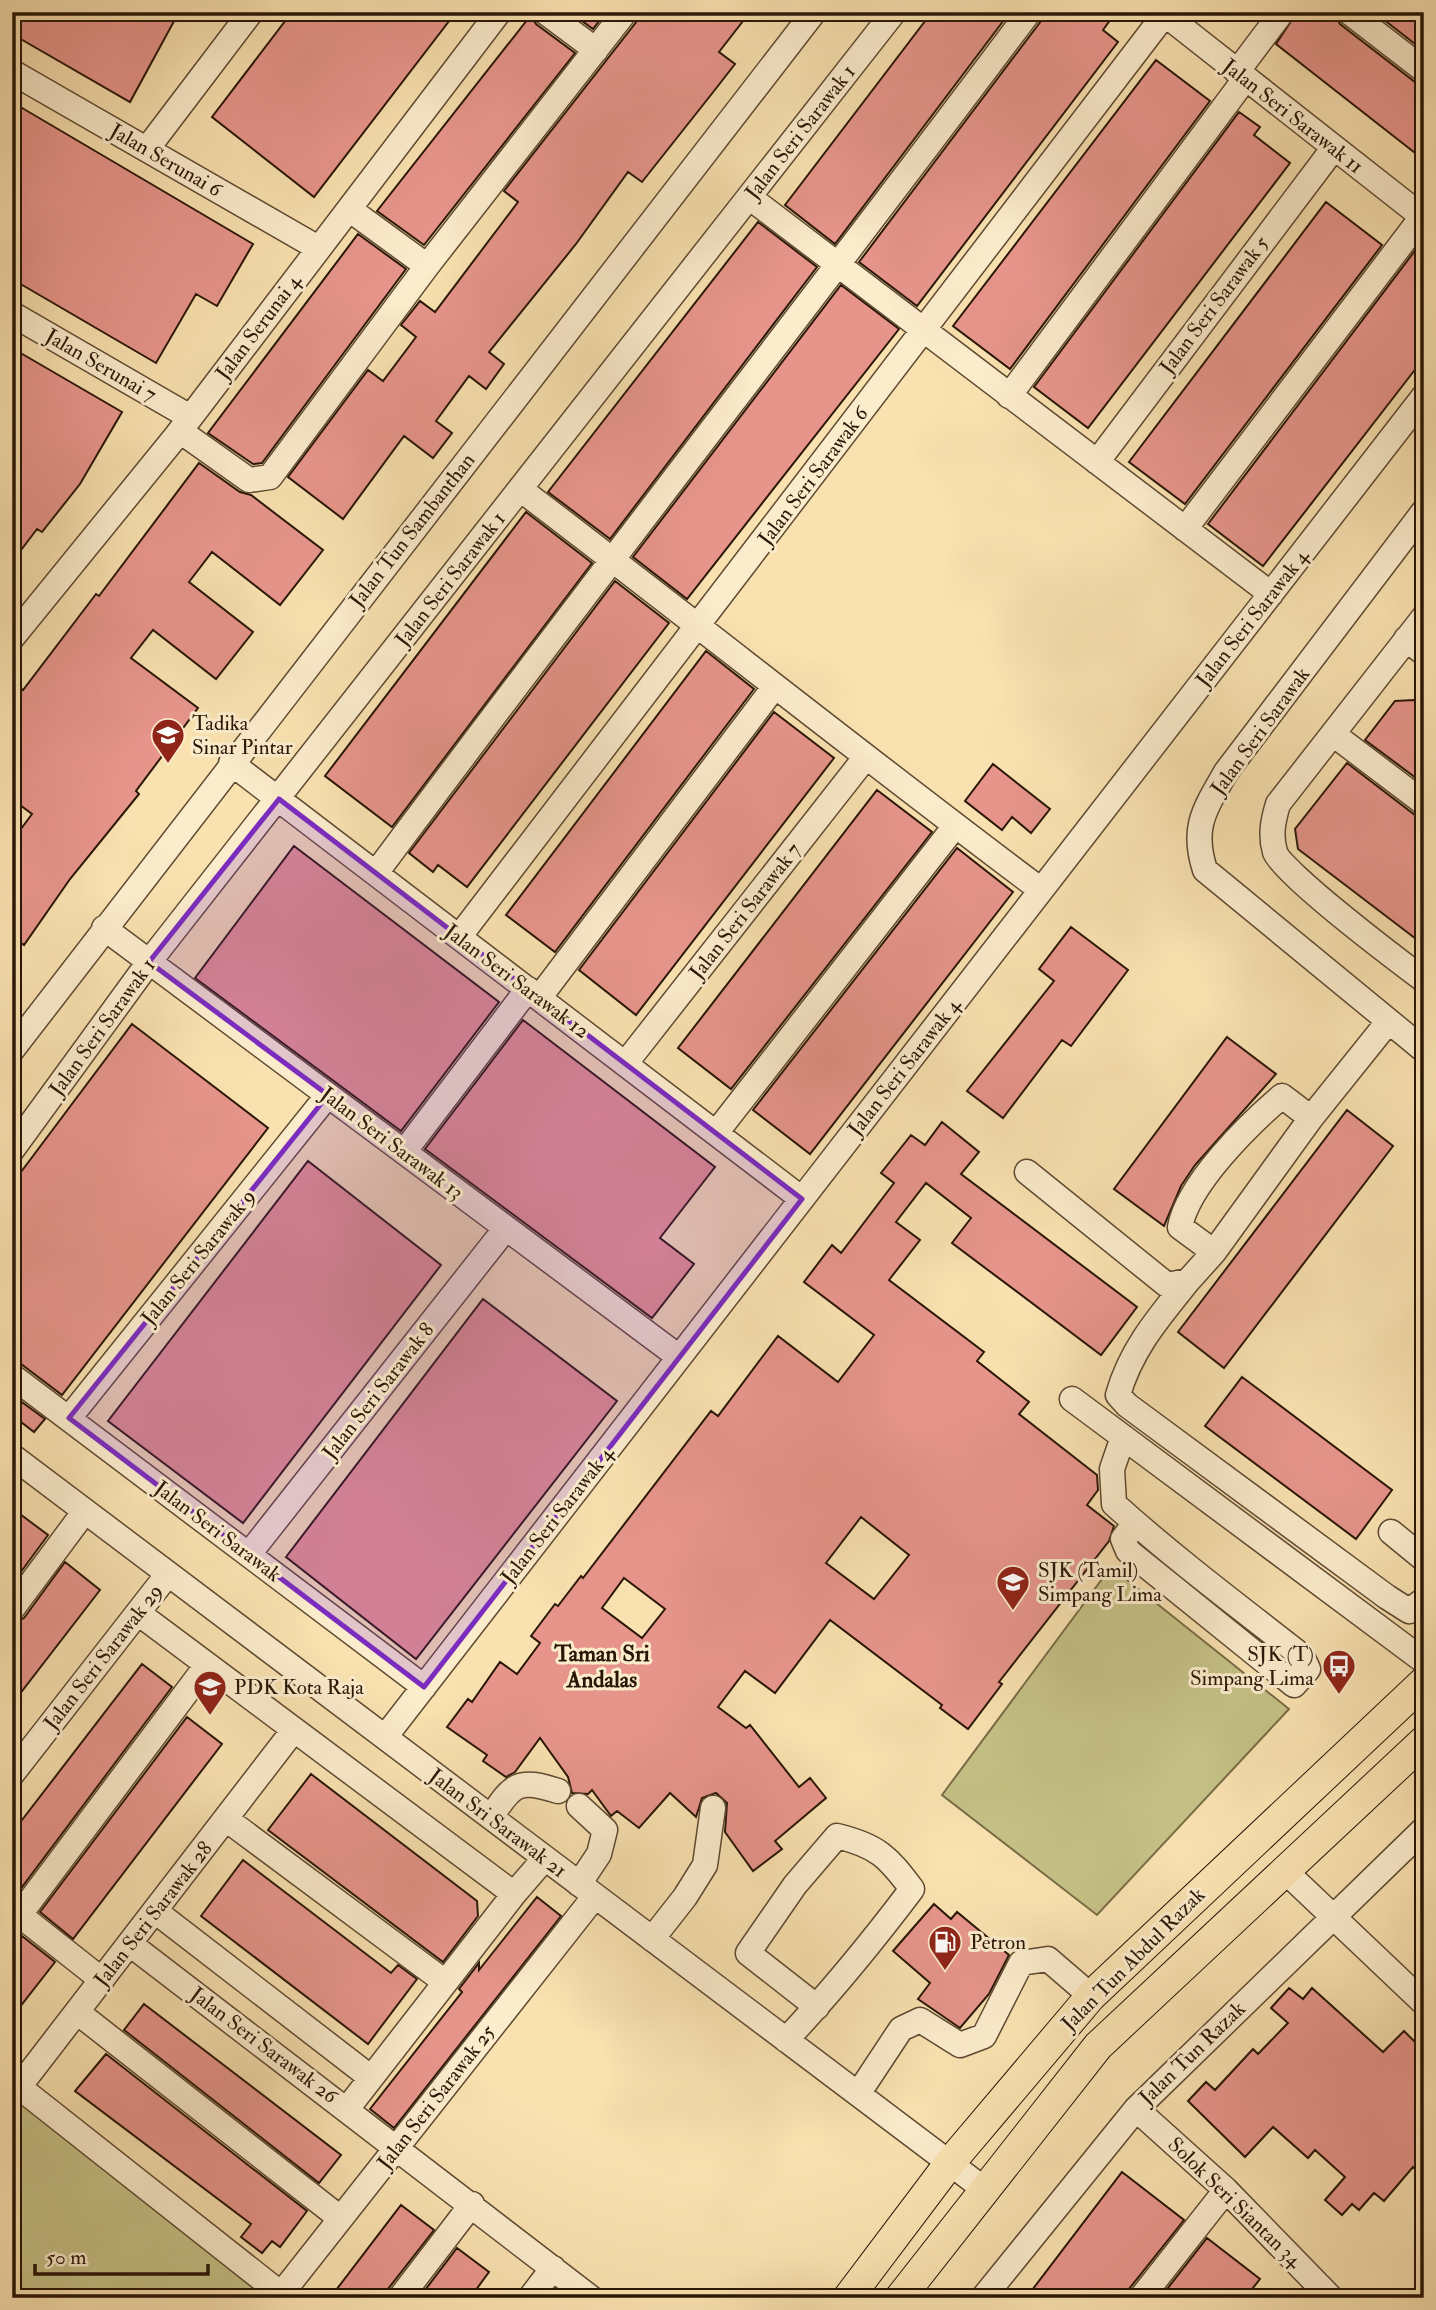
<svg xmlns="http://www.w3.org/2000/svg" width="1436" height="2310" viewBox="0 0 1436 2310" font-family="'IM FELL Double Pica',serif">
<style>
.green{fill:#c5c186;stroke:#786c46;stroke-width:2}
.building{fill:#e7958b;stroke:#2a1607;stroke-width:2;fill-rule:evenodd}
.lines{fill:none;stroke-linecap:round;stroke-linejoin:round}
.minor-casing{stroke:#5e4931;stroke-width:27}
.major-casing{stroke:#2a1607;stroke-width:32}
.minor{stroke:#fbeccc;stroke-width:24}
.major{stroke:#f9e1b0;stroke-width:30}
.marked{fill:#7b2cbf;fill-opacity:0.2;stroke:#7b2cbf;stroke-width:5;stroke-linejoin:round}
.labels{text-anchor:middle;stroke-width:6;stroke-linejoin:round;paint-order:stroke}
.street-label{font-size:21px;fill:#2a1607;stroke:#fbeccc}
.poi-label{font-size:21px;fill:#2a1607;stroke:#fbeccc;text-anchor:start}
.neighbourhood-label{font-size:23px;font-weight:bold;fill:#2a1607;stroke:#fbeccc}
</style>
<rect width="100%" height="100%" fill="#f9e1b0"/>
<filter id="stains"><feTurbulence type="fractalNoise" baseFrequency=".00286" numOctaves="4"/><feColorMatrix values="0 0 0 0 .2 0 0 0 0 .09 0 0 0 0 .02 0 0 0 .5 -.17"/></filter>
<radialGradient id="worn" r=".72"><stop offset=".6" stop-color="#630" stop-opacity="0"/><stop offset="1" stop-color="#630" stop-opacity=".3"/></radialGradient>
<path class="green" d="M1111 1567 1289 1709 1097 1915 942 1795Z
M21 2103 266 2295 264 2298H12V2114Z"/>
<path class="building" d="M12 12H179L130 102 12 34Z
M292 12H456L314 197 212 117Z
M570 12H606L593 29Z
M640 12H750L719 52 735 64 714 91 642 182 628 172 576 244 489 352 504 364 486 389 469 376 436 421 452 433 433 458 404 436 343 519 288 477 368 370 383 381 416 337 401 325 420 301 435 312 518 202 504 191 637 21Z
M932 12H1010L835 244 785 205Z
M1044 12H1116L1103 30 1118 42 917 306 859 262 1041 21Z
M1297 12H1334L1340 24 1415 82 1424 85V160L1276 44Z
M1374 12H1424V51Z
M531 15 536 24 575 53 424 245 377 211Z
M1156 60 1210 101 1010 369 953 326Z
M12 102 253 244 217 306 196 294 156 363 12 279Z
M1239 112 1260 127 1254 135 1290 163 1088 428 1034 387Z
M1326 202 1382 245 1185 504 1129 462Z
M758 222 817 267 610 539 548 492Z
M358 234 406 269 262 463 253 464 208 433Z
M1420 244 1424 247V358L1263 566 1208 524Z
M841 285 899 329 687 599 633 557Z
M12 348 122 412 80 484 42 532 37 529 12 562Z
M199 463 240 492 251 495 323 550 280 605 212 552 189 582 253 632 216 679 153 630 131 658 198 708 136 791 139 794 70 879 24 945 12 936V841L32 814 12 799V682L23 690 96 594 99 596Z
M526 512 592 563 392 827 325 776Z
M615 581 669 623 467 887 438 865 433 872 409 853Z
M706 651 754 689 555 952 506 915Z
M1414 700 1424 707V784L1365 740 1395 701Z
M774 712 834 758 636 1015 579 970Z
M1347 763 1415 815 1424 818V945L1298 849 1295 829Z
M993 764 1050 809 1031 833 1012 817 1002 830 965 801Z
M877 790 932 832 731 1089 678 1048Z
M294 846 499 1002 401 1131 195 978Z
M957 848 1013 892 810 1154 753 1110Z
M1071 927 1128 970 1071 1046 1062 1040 1003 1118 967 1091 1054 981 1039 969Z
M523 1020 715 1167 660 1238 694 1264 652 1318 425 1149Z
M132 1024 268 1128 62 1395 21 1364 12 1361V1184Z
M1227 1037 1276 1074 1195 1165 1181 1186 1164 1226 1114 1189Z
M1347 1110 1393 1146 1224 1368 1178 1332Z
M942 1122 979 1152 961 1174 1137 1307 1101 1355 952 1243 971 1218 926 1183 896 1222 920 1240 889 1280 984 1352 977 1361 1029 1402 1019 1414 1097 1475 1098 1490 1087 1505 1114 1526 1109 1541 999 1682 1002 1684 968 1729 940 1708 942 1705 830 1620 775 1693 745 1671 718 1707 746 1728 750 1725 799 1787 810 1778 826 1798 775 1841 782 1849 753 1871 725 1832 727 1803 716 1793 702 1798 696 1817 670 1793 639 1828 617 1811 611 1816 592 1790 588 1794 572 1793 568 1777 540 1738 515 1772 506 1777 483 1761 487 1755 447 1727 468 1699 472 1702 500 1662 517 1674 540 1643 531 1636 555 1604 558 1606 581 1576 583 1578 711 1411 718 1416 778 1336 838 1382 874 1335 804 1282 832 1245 841 1253 894 1183 881 1173 911 1135 925 1145ZM861 1517 909 1555 874 1599 826 1563ZM624 1578 665 1609 642 1638 602 1608Z
M308 1161 441 1265 243 1523 108 1421Z
M483 1299 617 1401 416 1659 286 1557Z
M1242 1377 1392 1490 1356 1539 1205 1426Z
M12 1395 45 1419 34 1432 12 1415Z
M20 1514 48 1535 12 1584V1524Z
M65 1562 100 1590 12 1704V1624L24 1618Z
M142 1664 172 1687 16 1895 12 1894V1833Z
M187 1717 222 1744 73 1939 40 1912Z
M311 1774 477 1901 478 1916 443 1962 268 1830Z
M243 1860 391 1973 398 1965 417 1979 368 2044 201 1916Z
M537 1897 561 1916 394 2128 370 2109 462 1992 459 1989 479 1963V1970Z
M934 1904 951 1919 957 1912 1009 1955 989 1994 960 2028 918 1999 930 1983 893 1951Z
M22 1936 55 1962 12 2017V1946Z
M1289 1988 1303 1999 1312 1988 1383 2052 1404 2031 1424 2051V2177L1413 2167 1384 2201 1374 2193 1359 2210 1352 2204 1342 2215 1325 2200 1345 2177 1315 2150 1308 2158 1273 2127 1245 2157 1188 2101 1206 2082 1215 2090 1253 2049 1258 2054 1288 2023 1271 2008Z
M144 2004 341 2155 319 2183 124 2030Z
M106 2054 307 2211 280 2247 272 2241 262 2253 241 2237 251 2224 75 2091Z
M1122 2172 1184 2220 1129 2289 1126 2298H1026Z
M401 2205 434 2230 388 2289 385 2298H330Z
M1207 2238 1260 2279 1245 2298H1160Z
M457 2248 489 2272 470 2298H419Z"/>
<g class="lines">
<defs>
<path id="minor" d="M545 12 596 50
M1162 12 1424 218
M1349 12 1424 70
M12 72 318 248
M1237 72 1282 12
M147 149 251 12
M749 197 1271 594
M349 209 427 266
M12 314 190 417
M1009 396 1245 79
M180 431 249 480 270 477 427 266 625 12
M1097 462 1333 149
M520 489C695 622 866 759 1041 890
M1424 511 1226 772C1205 809 1191 827 1205 870L1424 1050
M1185 529 1422 217
M1424 617 1278 804C1273 821 1270 835 1275 852 1281 872 1400 962 1424 980
M12 638 177 435 499 12
M1406 639 1424 653
M1333 734 1424 803
M231 763 802 1199
M376 873C591 584 813 300 1029 12
M104 928 679 1357
M459 937 1165 14
M539 998 775 686
M12 1050 814 12
M625 1064 865 758
M716 1133 955 826
M12 1150 149 962 894 12
M404 1152 528 989
M1027 1172 1167 1285 1188 1281 1214 1252 1311 1118 1388 1022
M1214 1252 1180 1227C1188 1184 1248 1125 1282 1096L1311 1118
M1188 1281C1159 1317 1131 1349 1118 1395L1127 1405 1387 1597 1409 1611 1424 1600
M12 1376 424 1687
M1072 1399 1424 1661
M69 1418 328 1095
M1123 1437 1112 1469 1114 1504C1174 1558 1238 1606 1302 1656L1308 1669 1294 1685 1128 1551 1123 1539 1135 1523
M12 1456 984 2189
M1391 1532 1424 1559
M249 1554 506 1228
M12 1609 85 1511
M138 1613 514 1894
M385 1737 1424 396
M12 1774 168 1574
M579 1806 605 1830 599 1854 579 1884
M491 1817C513 1784 518 1778 558 1791
M226 1819 445 1982
M1286 1872 1424 2003
M12 1909 102 1980
M155 1911 370 2077
M12 1925 207 1665
M652 1939 685 1897 705 1865 713 1808
M130 1944 591 2298
M77 2012 340 2218
M786 2040C831 1992 872 1942 912 1889 888 1857 878 1846 837 1836L795 1885 748 1953 817 2007
M19 2087 281 2294
M858 2094 901 2029 920 2020 960 2045 984 2036 1021 1963 1048 1959 1091 1996
M12 2096 293 1731
M347 2109 514 1894 545 1858
M1136 2109 1226 2190 1331 2298
M278 2298 595 1896
M400 2298 472 2204
M530 2298 553 2268
M983 2298 1136 2109 1424 1829
M1141 2298 1226 2190"/>
<path id="major" d="M848 2298 949 2164 1091 1996 1424 1682
M900 2298 1098 2046 1424 1741"/>
</defs>
<use href="#minor" class="minor-casing"/>
<use href="#major" class="major-casing"/>
<use href="#minor" class="minor"/>
<use href="#major" class="major"/>
</g>
<path class="marked" d="M279 799 802 1199 424 1687 69 1418 328 1095 149 962Z"/>
<defs>
<symbol id="school-pin" viewBox="-11 -11 22 30"><path d="M0 17L-7.5 6A9.5 9.5 0 1 1 7.5 6Z" fill="#8f2418" stroke="#fbeccc"/><path d="M0-5L7-2L0 1L-7-2ZM-4 1L0 2.5L4 1V4Q0 6-4 4Z" fill="#fff"/></symbol>
<symbol id="bus-pin" viewBox="-11 -11 22 30"><path d="M0 17L-7.5 6A9.5 9.5 0 1 1 7.5 6Z" fill="#8f2418" stroke="#fbeccc"/><path d="M-5-6H5V4H4V6H2V4H-2V6H-4V4H-5ZM-3.5-4V0h7V-4ZM-3.5 1.2v1.5H-2V1.2ZM2 1.2v1.5H3.5V1.2Z" fill="#fff"/></symbol>
<symbol id="fuel-pin" viewBox="-11 -11 22 30"><path d="M0 17L-7.5 6A9.5 9.5 0 1 1 7.5 6Z" fill="#8f2418" stroke="#fbeccc"/><path d="M-5.5-6h7V0h2V4h1.3V-2.5L3-4.5l.8-.8L6-3V5H2.5V1h-1V6h-7ZM-4.2-4.7v3.2H.2V-4.7Z" fill="#fff"/></symbol>
</defs>
<g fill-rule="evenodd">
<use href="#school-pin" x="149" y="716" width="38" height="52"/>
<use href="#school-pin" x="994" y="1563" width="38" height="52"/>
<use href="#bus-pin" x="1320" y="1647" width="38" height="52"/>
<use href="#school-pin" x="191" y="1668" width="38" height="52"/>
<use href="#fuel-pin" x="926" y="1923" width="38" height="52"/>
</g>
<g class="labels">
<g class="street-label">
<text transform="translate(1293 116) rotate(38)" y="7">Jalan Seri Sarawak 11</text>
<text transform="translate(800 132) rotate(-52)" y="7">Jalan Seri Sarawak 1</text>
<text transform="translate(166 160) rotate(30)" y="7">Jalan Serunai 6</text>
<text transform="translate(1214 305) rotate(-53)" y="7">Jalan Seri Sarawak 5</text>
<text transform="translate(258 327) rotate(-53)" y="7">Jalan Serunai 4</text>
<text transform="translate(101 365) rotate(30)" y="7">Jalan Serunai 7</text>
<text transform="translate(813 476) rotate(-53)" y="7">Jalan Seri Sarawak 6</text>
<text transform="translate(412 530) rotate(-52)" y="7">Jalan Tun Sambanthan</text>
<text transform="translate(450 579) rotate(-52)" y="7">Jalan Seri Sarawak 1</text>
<text transform="translate(1252 618) rotate(-52)" y="7">Jalan Seri Sarawak 4</text>
<text transform="translate(1260 731) rotate(-54)" y="7">Jalan Seri Sarawak</text>
<text transform="translate(745 911) rotate(-52)" y="7">Jalan Seri Sarawak 7</text>
<text transform="translate(517 981) rotate(37)" y="7">Jalan Seri Sarawak 12</text>
<text transform="translate(102 1027) rotate(-54)" y="7">Jalan Seri Sarawak 1</text>
<text transform="translate(904 1067) rotate(-52)" y="7">Jalan Seri Sarawak 4</text>
<text transform="translate(392 1143) rotate(37)" y="7">Jalan Seri Sarawak 13</text>
<text transform="translate(198 1257) rotate(-51)" y="7">Jalan Seri Sarawak 9</text>
<text transform="translate(378 1391) rotate(-52)" y="7">Jalan Seri Sarawak 8</text>
<text transform="translate(557 1515) rotate(-52)" y="7">Jalan Seri Sarawak 4</text>
<text transform="translate(218 1531) rotate(37)" y="7">Jalan Seri Sarawak</text>
<text transform="translate(103 1657) rotate(-52)" y="7">Jalan Seri Sarawak 29</text>
<text transform="translate(498 1823) rotate(37)" y="7">Jalan Sri Sarawak 21</text>
<text transform="translate(153 1914) rotate(-52)" y="7">Jalan Seri Sarawak 28</text>
<text transform="translate(1133 1959) rotate(-45)" y="7">Jalan Tun Abdul Razak</text>
<text transform="translate(264 2045) rotate(37)" y="7">Jalan Seri Sarawak 26</text>
<text transform="translate(1192 2053) rotate(-44)" y="7">Jalan Tun Razak</text>
<text transform="translate(436 2097) rotate(-52)" y="7">Jalan Seri Sarawak 25</text>
<text transform="translate(1235 2202) rotate(44)" y="7">Solok Seri Siantan 34</text>
</g>
<g class="poi-label">
<text x="192" y="730">Tadika<tspan x="192" dy="24">Sinar Pintar</tspan></text>
<text x="1038" y="1577">SJK (Tamil)<tspan x="1038" dy="24">Simpang Lima</tspan></text>
<text x="1314" y="1661" text-anchor="end">SJK (T)<tspan x="1314" dy="24">Simpang Lima</tspan></text>
<text x="234" y="1694">PDK Kota Raja</text>
<text x="970" y="1949">Petron</text>
</g>
<g class="neighbourhood-label">
<text x="602" y="1661">Taman Sri<tspan x="602" dy="26">Andalas</tspan></text>
</g>
</g>
<rect width="1436" height="2310" fill="none" stroke="#f9e1b0" stroke-width="42"/>
<rect x="14" y="14" width="1408" height="2282" fill="none" stroke="#2a1607" stroke-width="3.5"/>
<rect x="21" y="21" width="1394" height="2268" fill="none" stroke="#2a1607" stroke-width="2"/>
<path d="M35 2264v10h173v-10" fill="none" stroke="#2a1607" stroke-width="3.5"/>
<text x="46" y="2264" font-size="21" fill="#2a1607" stroke="#fbeccc" stroke-width="5" paint-order="stroke">50 m</text>
<rect width="100%" height="100%" filter="url(#stains)"/>
<rect width="100%" height="100%" fill="url(#worn)"/>
</svg>
